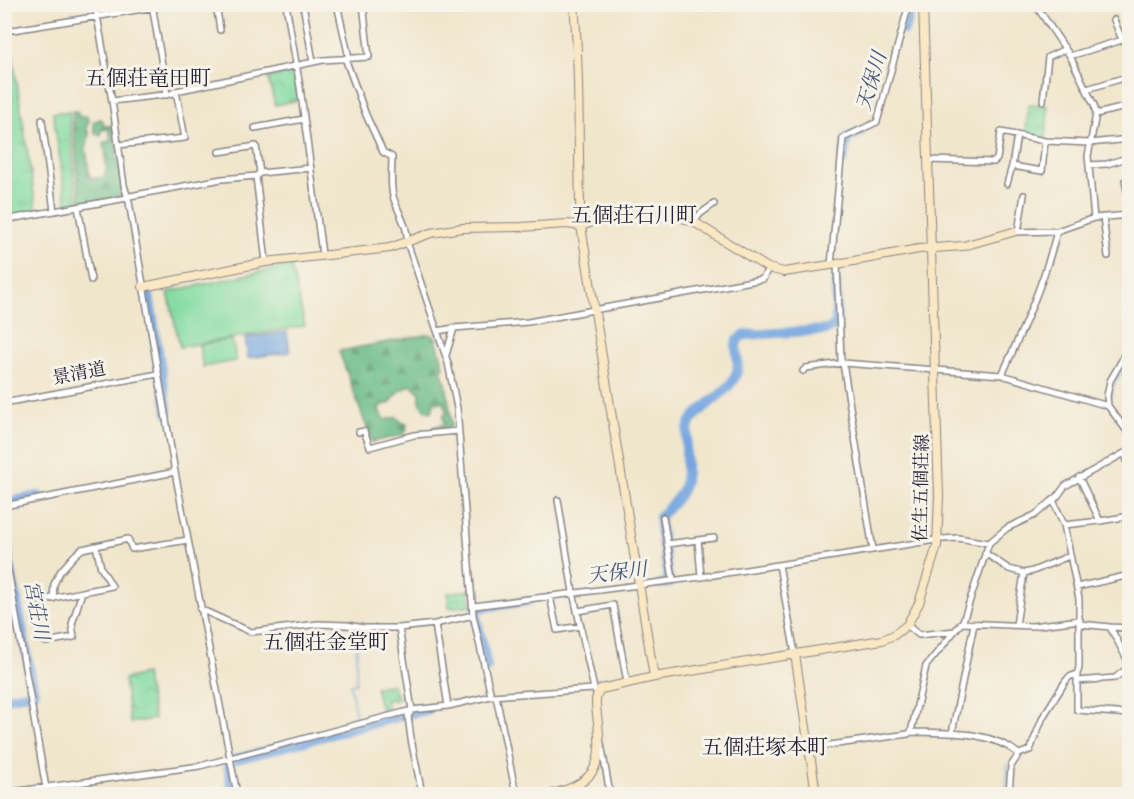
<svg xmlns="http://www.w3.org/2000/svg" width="1134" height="799" viewBox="0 0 1134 799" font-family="'IM FELL DW Pica','Noto Serif JP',serif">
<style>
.grass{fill:url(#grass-tufts);stroke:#527e6e;stroke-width:1.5}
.forest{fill:url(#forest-firs);stroke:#466e60;stroke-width:1.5}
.park{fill:url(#park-crowns);stroke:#527e6e;stroke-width:1.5}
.garden{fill:url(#garden-dots);stroke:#527e6e;stroke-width:1.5}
.pitch{fill:#82dba0;stroke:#527e6e;stroke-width:1.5}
.water{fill:#75a6e0;stroke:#4c648e;stroke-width:1.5}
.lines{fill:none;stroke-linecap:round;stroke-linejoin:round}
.stream{stroke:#75a6e0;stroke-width:1.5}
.river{stroke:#75a6e0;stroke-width:10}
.street-casing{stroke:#898484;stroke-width:8}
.secondary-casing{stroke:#898484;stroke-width:10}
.street{stroke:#fff;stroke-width:5}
.secondary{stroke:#fae7c3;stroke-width:8}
.labels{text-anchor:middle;stroke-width:6;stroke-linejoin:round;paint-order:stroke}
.street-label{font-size:18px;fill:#22223b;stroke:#f7f3e8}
.water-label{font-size:20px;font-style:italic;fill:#43577d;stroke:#f7f3e8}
.quarter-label{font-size:21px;fill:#22223b;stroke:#f7f3e8}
</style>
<defs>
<pattern id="grass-tufts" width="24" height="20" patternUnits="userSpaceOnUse" patternTransform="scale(1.5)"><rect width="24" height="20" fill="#82dba0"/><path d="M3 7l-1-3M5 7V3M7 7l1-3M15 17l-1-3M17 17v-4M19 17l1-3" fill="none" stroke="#70bc8b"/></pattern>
<pattern id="forest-firs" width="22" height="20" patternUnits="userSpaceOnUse" patternTransform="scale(1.5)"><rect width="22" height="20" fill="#69bb86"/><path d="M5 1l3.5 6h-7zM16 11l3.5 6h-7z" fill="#56986f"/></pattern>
<pattern id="park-crowns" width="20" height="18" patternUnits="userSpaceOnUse" patternTransform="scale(1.5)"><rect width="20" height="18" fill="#82dba0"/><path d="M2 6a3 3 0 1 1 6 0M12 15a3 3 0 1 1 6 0" fill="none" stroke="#70bc8b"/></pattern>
<pattern id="garden-dots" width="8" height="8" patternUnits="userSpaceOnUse" patternTransform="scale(1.5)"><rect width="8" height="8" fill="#82dba0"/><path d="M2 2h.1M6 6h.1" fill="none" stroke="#70bc8b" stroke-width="1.8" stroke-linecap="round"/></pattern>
</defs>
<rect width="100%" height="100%" fill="#f7f3e8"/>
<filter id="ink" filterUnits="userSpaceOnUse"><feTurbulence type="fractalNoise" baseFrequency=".0167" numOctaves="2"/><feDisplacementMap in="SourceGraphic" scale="12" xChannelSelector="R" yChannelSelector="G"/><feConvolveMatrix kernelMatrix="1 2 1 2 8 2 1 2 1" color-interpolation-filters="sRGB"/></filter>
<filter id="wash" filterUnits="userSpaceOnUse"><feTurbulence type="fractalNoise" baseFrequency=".008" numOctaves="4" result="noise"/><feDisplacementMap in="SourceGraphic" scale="24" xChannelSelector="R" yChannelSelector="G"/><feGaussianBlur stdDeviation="1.35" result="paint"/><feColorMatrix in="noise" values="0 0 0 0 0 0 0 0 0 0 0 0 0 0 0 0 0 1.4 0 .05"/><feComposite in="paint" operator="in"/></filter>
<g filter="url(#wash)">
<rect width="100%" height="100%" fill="#f0e6cc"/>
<path class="grass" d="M4 30H6L10 39 37 212 5 217Z"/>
<path class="forest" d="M72 111H77L79 117 86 116 89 121 86 128 89 134 86 149 90 178H103C110 169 103 162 106 153L103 146 104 142 111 141 109 129 101 130V136L95 134 93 122 101 119 104 123 103 127 113 125 123 196 80 204Z
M430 334 436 338 444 367 441 371 446 383 452 425 449 428 433 430V427L445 424 443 417 446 412 444 401 433 404V409L431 412C421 410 419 401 420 393L411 385 400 391 389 404H385L378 408 385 420 397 417 401 422 407 424 406 432 402 435 372 442 339 351Z"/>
<path class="park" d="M293 72 299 100 275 105 268 78Z
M1028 105 1048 106 1046 138 1026 133Z
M69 111 77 205 67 206 53 113Z
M469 590 471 605 449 608 448 593Z
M145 674 154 719 130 723 124 679Z"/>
<path class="garden" d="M393 684 395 693 399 698 393 701 392 699 386 700 387 707 381 710 375 687Z"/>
<path class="pitch" d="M291 265 305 326 180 347 168 292Z
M232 339 236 361 203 367 199 345Z"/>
<path class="water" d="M287 332 290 352 248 358 245 338Z"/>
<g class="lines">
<path class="stream" d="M1112 396 1113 386 1130 357
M357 723 350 684 356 683 357 632 360 630
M1006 794 1008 765"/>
<path class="river" d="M904 30 913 4
M843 159 847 138 860 132
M149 295 162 376
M163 383 168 413
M4 503 39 496
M4 534 34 693
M661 584 669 583 660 526V516C689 490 686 483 686 446 687 439 687 430 690 423 701 404 730 394 737 372 740 362 734 350 737 340L744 335 826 330 833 327 836 323V285
M487 667 476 615 477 608 529 601
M4 698 27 694
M237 759 416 712 428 710
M228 764 233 794"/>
</g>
</g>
<g filter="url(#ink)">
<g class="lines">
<defs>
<path id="street" d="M95 4 112 101 124 185 129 202 175 472 237 794
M152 4 167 95
M216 4 220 30
M286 4 300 87 322 254
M303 4 313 62
M337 4 349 58
M1035 4 1070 56 1094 105 1096 114 1088 156 1094 218
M4 27 13 30 174 4
M1070 56 1122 40 1114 20
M345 58 366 115 383 152 392 157C392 170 390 183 393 196 397 211 409 227 407 242L448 363 457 408 473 615 491 696
M1087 89 1130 76
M112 101 171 94 176 91 323 60 369 57 363 4
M1043 101 1048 57 1065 49
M1096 114 1130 106
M42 120 54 211
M255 128 304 119
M118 145 185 138 176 91
M219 152 256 146 260 173
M928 160 994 162 997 159 1001 132 1045 141 1089 143 1130 139
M1089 165 1107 164 1130 157
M1012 166 1017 135
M256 176 266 262
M1130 180 1125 181 1130 205
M1007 184 1012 166 1042 171 1045 141
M78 207 91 280
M1103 217 1108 256
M4 220 127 198 130 196 222 179 256 176 260 173 311 168
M694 222 700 214 714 204
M1013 232 1057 231 1094 218 1130 215
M1018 232 1024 195
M837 264 841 360 843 363 873 550
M831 265 843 138 877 122 909 4
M438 331 454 328 528 322 763 279 768 268
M1130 337 1122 360 1110 381 1107 396 1108 406 1130 435
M446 355 454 328
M803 371 806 368 843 363 1002 375 1108 406
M1002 375C1023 329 1045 280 1057 231
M4 403 158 374
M359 432 364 431 370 447 414 435 458 431
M1125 453 1129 468 1130 504
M558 500 573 592 594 689
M4 506 175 472
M663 517 673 579
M1100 521 1130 516
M1064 525 1100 521 1079 477
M698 540 701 577
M667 544 714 538
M4 547 47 794
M985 553 1009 569 1024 573 1016 625
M779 565 795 654
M1024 573 1033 571 1069 556
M1077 587 1130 575
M82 592 72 624 74 637 46 642 40 639 33 602 112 586 101 568 96 546
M550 596 557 630 581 626
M53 599 54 584 60 572 74 556 82 549 128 539 132 549 188 540
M474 606 701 577 942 539 958 538 989 543
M200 609 251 632 318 624 347 625 364 628H399L435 624 473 615
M578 611 613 605 627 682
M961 623 1032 626 1080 620
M435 624 448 706
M1080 624 1110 627 1130 665
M907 625 919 635 955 631
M1110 627 1130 628
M399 628 412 710
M1077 674V710L1130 714
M1077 681 1115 678 1130 666
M496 696 516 794
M412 710 408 716 411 739 422 794
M911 732 926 666 963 621 989 543 1007 528 1035 515 1057 497 1065 486 1130 450
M952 733 974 624
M601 743 610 794
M809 748 908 734 911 732C947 733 990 730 1019 754L1030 750 1043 717 1065 682 1069 677 1077 674 1079 668V599L1064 525 1053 500
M4 793 200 766 412 710 448 706 491 696 594 689 597 693
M1009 794 1011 766 1019 754"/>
<path id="secondary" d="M574 4C581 78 577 152 581 226L654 677
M143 287 266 262 390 248 431 233 462 228 521 227 567 224 581 226 595 221 667 216 680 217 694 222 768 268 784 272 837 264 919 249 963 246 1013 232
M795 654 816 794
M552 794C600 783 603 760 597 715 596 705 594 696 601 689L654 677 882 640 894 635 907 625 919 603 937 546 939 496 923 4"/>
</defs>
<use href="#street" class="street-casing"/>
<use href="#secondary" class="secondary-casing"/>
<use href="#street" class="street"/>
<use href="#secondary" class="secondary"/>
</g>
</g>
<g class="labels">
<g class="street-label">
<text transform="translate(79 373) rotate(-11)" y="6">景清道</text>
<text transform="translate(921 488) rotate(-89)" y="6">佐生五個荘線</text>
</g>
<g class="water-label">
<text transform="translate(871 81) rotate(-73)" y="7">天保川</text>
<text transform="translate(617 572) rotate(-7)" y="7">天保川</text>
<text transform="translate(37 610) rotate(79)" y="7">宮荘川</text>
</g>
<g class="quarter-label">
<text x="148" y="85">五個荘竜田町</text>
<text x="634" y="222">五個荘石川町</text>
<text x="326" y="649">五個荘金堂町</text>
<text x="765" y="754">五個荘塚本町</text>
</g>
</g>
<rect width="1134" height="799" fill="none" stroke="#f7f3e8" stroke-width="24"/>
</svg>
